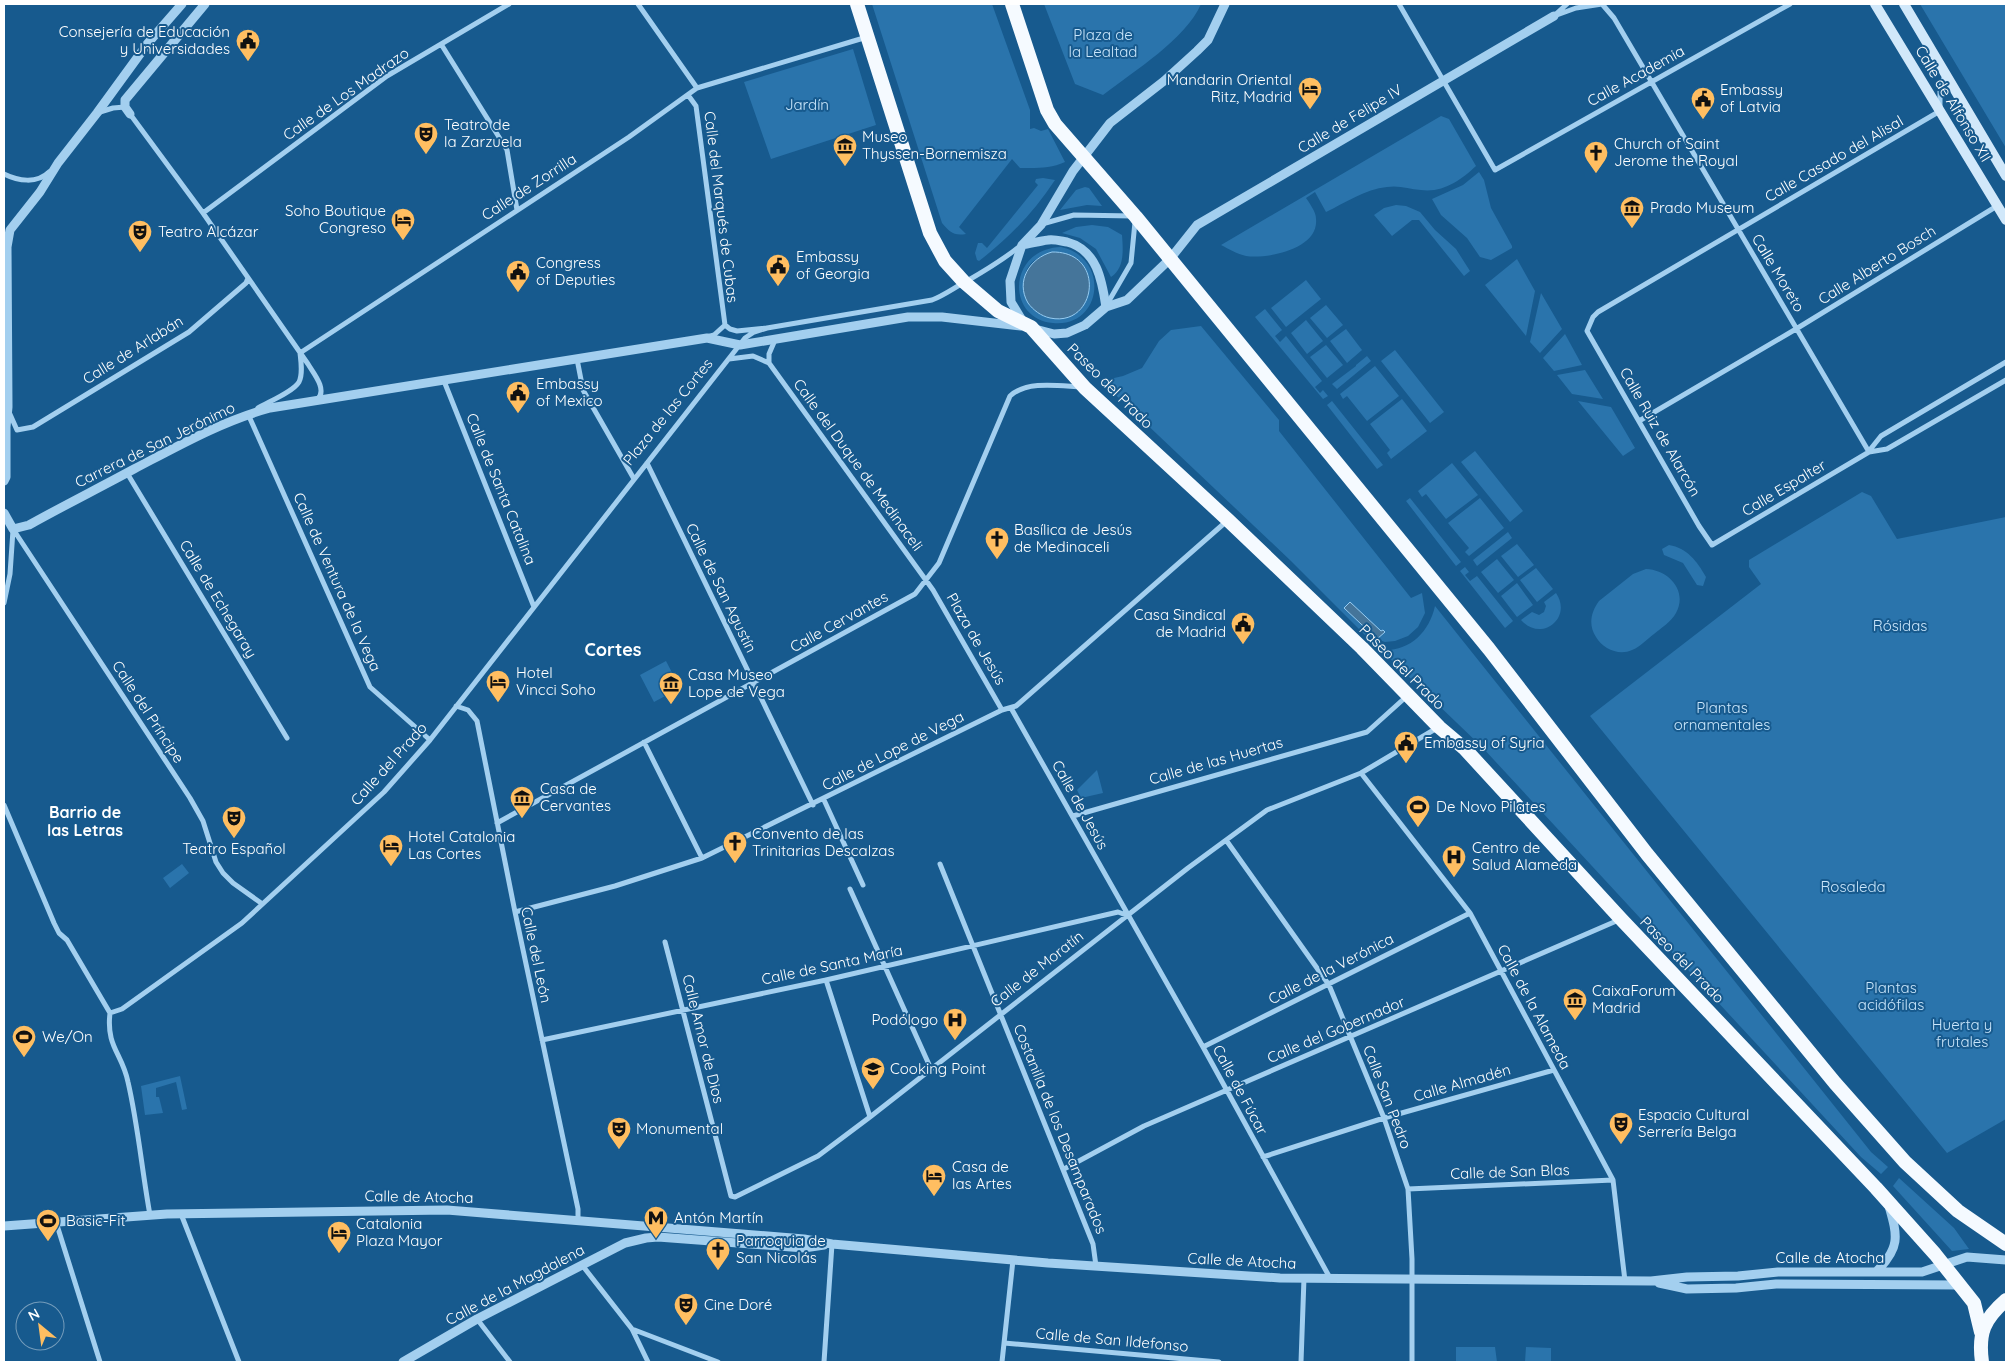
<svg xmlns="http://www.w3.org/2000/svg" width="2010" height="1366" viewBox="0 0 2010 1366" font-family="Quicksand,sans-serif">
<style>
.green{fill:#2a74ac;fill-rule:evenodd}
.water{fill:#45759a;stroke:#96ccf2}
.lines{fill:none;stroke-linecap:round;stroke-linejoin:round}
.minor{stroke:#a3cfef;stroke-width:5}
.tertiary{stroke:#a3cfef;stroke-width:9}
.secondary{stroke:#d1e8fa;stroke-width:10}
.trunk{stroke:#f5faff;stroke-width:14}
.labels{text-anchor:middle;stroke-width:4;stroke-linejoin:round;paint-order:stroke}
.poi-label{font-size:15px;fill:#fff;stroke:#175a8e;text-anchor:start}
.park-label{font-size:15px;fill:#cae6fb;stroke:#175a8e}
.street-label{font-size:15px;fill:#fff;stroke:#175a8e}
.neighbourhood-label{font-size:16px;font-weight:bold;fill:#fff;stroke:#175a8e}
.quarter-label{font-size:18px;font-weight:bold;fill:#fff;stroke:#175a8e}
</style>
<rect width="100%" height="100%" fill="#175a8e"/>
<path class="green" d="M872 4H992L1030 110V129L1034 128 1041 131 1048 129 1065 162C1050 169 1036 168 1020 168L1012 159 959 227 966 234C953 236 950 232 942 223Z
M1044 4H1201C1186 39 1134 71 1103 95L1075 84Z
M1920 4H2006V148Z
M853 49 876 125 771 159 744 82Z
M1441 116 1449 119 1476 166C1461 180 1443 193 1421 190 1409 189 1399 185 1387 187 1365 189 1345 203 1326 212L1315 192 1306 198C1310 204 1316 212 1316 219 1319 249 1268 259 1246 256 1237 254 1229 249 1221 245Z
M1479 172 1484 180 1491 208 1512 246V248L1491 260 1480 257 1467 238 1441 215 1432 199 1463 185Z
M1043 178 1055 180C1034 212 1009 238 979 261L977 260 975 253 978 243H982L987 248 1038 185 1035 182 1036 179Z
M1085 187 1089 188 1102 206 1087 205 1060 210 1076 190Z
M1396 205 1406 206 1420 212 1435 230 1456 249 1470 271 1464 276 1419 220H1412L1392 236 1374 215 1384 208Z
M1092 225 1108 227 1122 235C1123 249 1125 268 1111 277L1096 249 1080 238 1062 233 1076 227Z
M1061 247C1111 258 1102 328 1053 323 1006 319 1007 249 1061 247ZM1060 252C1091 259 1100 290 1076 312L1032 308C1022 294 1019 269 1037 259 1043 255 1053 254 1060 252Z
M1517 259 1535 291 1526 336 1485 285Z
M1306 280 1321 299 1286 327 1271 308Z
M1541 293 1562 329 1540 353 1530 342Z
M1326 305 1343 325 1327 338 1310 318Z
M1265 309 1282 330 1275 336 1280 342 1286 336 1322 381 1315 387 1320 393 1323 390 1328 396 1323 399 1255 317Z
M1306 320 1323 341 1307 354 1291 333Z
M1201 326 1279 420V431L1411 598 1422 593 1425 613 1418 627 1408 636 1395 641 1385 642 1365 635 1291 561 1101 381 1123 376 1142 368 1159 341 1171 330Z
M1346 329 1362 350 1347 363 1330 341Z
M1565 334 1582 365 1554 371 1543 358Z
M1326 345 1343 365 1327 378 1310 357Z
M1395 350 1444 412 1430 423 1381 361Z
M1367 356 1371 361 1337 389 1332 384 1356 366V365Z
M1375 366 1399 396 1367 421 1347 396 1343 399 1340 394Z
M1585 370 1603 399 1572 394 1557 375Z
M1402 399 1427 431 1391 459 1387 453 1390 450 1370 424Z
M1332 401 1383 465 1377 469 1327 405Z
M1578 401 1611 407 1635 448 1623 456Z
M1475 451 1523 511 1510 522 1461 462Z
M1452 463 1478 495 1446 519 1426 494 1422 497 1418 491Z
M1862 492 1871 496 1897 539 2006 517V1119L1947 1153 1590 716 1761 584 1749 567V560Z
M1410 498 1461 562 1456 566 1406 501Z
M1480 498 1504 528 1469 556 1465 552 1469 548 1448 523Z
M1508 532 1512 538 1477 566 1473 560Z
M1517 544 1534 565 1518 577 1501 556Z
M1669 545C1687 548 1697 561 1706 577L1703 586 1697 585 1683 563 1664 555 1662 549Z
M1497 559 1514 580 1498 593 1481 572Z
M1465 567 1469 572 1465 575 1470 581 1477 576 1513 621 1505 628 1460 571Z
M1536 568 1553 589 1537 602 1520 580Z
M1646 569C1669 570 1688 591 1676 613 1671 622 1661 628 1654 634 1647 639 1640 647 1632 650 1619 656 1603 649 1596 637 1588 625 1591 612 1599 601L1633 574Z
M1517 583 1533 605 1517 617 1501 596Z
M1556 593C1573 618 1541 643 1521 620L1532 612 1539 615 1544 612 1546 606 1544 602Z
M1435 606 1871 1152 1888 1167 1881 1174 1861 1157 1482 747 1381 650C1409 652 1429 633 1435 606Z
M666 661 680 688 654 702 640 675Z
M1097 770 1103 793 1081 798 1077 790Z
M182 864 189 873 170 888 163 878Z
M180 1076 187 1109 182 1110 176 1082 156 1088V1097H159L163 1113 145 1115 141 1086Z
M1899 1178 1954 1228 1969 1249 1952 1251 1893 1186Z
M1456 1347H1495L1497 1362H1456Z
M1526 1347 1551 1348V1362H1525Z"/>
<path class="water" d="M1052 252C1107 251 1097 328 1050 318 1041 316 1033 310 1028 303 1015 281 1030 258 1052 252Z
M1350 602 1381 631 1383 630 1385 632 1377 639 1344 608Z"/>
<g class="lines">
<path class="minor" d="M638 4 697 88
M1399 4 1495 170 1790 4
M1602 4 1614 18 1869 452
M1556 14 1567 4
M1554 16 1576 8 1602 4
M441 44 507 150 517 210
M1945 75 1940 89V111L1598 312 1593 317 1587 331 1699 526 1712 545 1869 452 1887 449 1894 445 2006 380
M688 95 696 106 725 325
M100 112 113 108 125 107
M130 114 203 213 308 364C314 374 327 389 318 399
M4 174C18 181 37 184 49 172
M203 213 387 76 509 4
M1042 224 1074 215 1133 216
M1106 306 1131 263 1135 222
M725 325 730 329 737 331 767 328 932 300C945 295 955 287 967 281 986 270 1003 260 1020 246
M707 337 714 335 725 325
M775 340 769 354V363L933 590 1002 710
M300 353 629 137 697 88 867 37
M577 359 583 390 634 479
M729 359 753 356 769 363
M444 381 534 607
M258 408C268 402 293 392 299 382 303 374 301 362 300 353
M9 412 17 430 33 427 189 332 246 283 248 278
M248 414 370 687 430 740
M1639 421 1796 329 1997 206
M1869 451 1881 436 2006 362
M647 463 813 805
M127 473 287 738
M13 529 190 798 203 821 216 862 223 873 233 883 261 903
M4 603 10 574 13 530
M456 706 468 710 477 721 515 912 578 1209V1220
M1011 708 1203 1047 1330 1278
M644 742 702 858
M1361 773 1470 913 1613 1180 1625 1281
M824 800 863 885
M4 805 54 923 59 933 67 940 110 1013
M1073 816 1367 732 1407 696
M497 823 915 594 939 563 1010 396C1027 380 1060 386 1082 387
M1226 840 1329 985 1384 1118 1408 1189 1412 1259V1362
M940 864 1093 1244 1096 1266
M850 889 931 1069
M515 912 615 886 702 858 1002 710 1016 706 1228 520
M665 942 731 1196 735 1197 818 1156 870 1117 1188 868 1267 810 1361 773 1437 728
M826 980 870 1117
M110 1013 122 1009 242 923 384 792 430 740 745 338 754 332 767 328
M110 1013C106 1047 122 1053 128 1082 138 1125 142 1171 150 1215
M542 1040 826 980 1118 912 1126 915
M1203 1047 1470 913
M1263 1157 1384 1118 1554 1070
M1064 1169 1144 1126 1621 919
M1408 1189 1613 1180
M181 1214 239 1362
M56 1222 100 1362
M582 1265 632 1329 718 1362
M477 1319 510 1362
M632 1329 648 1362
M1004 1343 1219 1362
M824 1362 832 1244
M1002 1362 1013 1260
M1301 1362 1304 1278"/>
<path class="tertiary" d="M130 114 125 107V100L205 4
M1022 245C1030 244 1039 241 1048 240 1054 239 1061 241 1067 242 1097 250 1102 280 1106 307
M1022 320 1011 302 1010 281 1022 245 1041 225 1073 171 1110 123 1164 81 1197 51 1208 40 1225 4
M1035 329 1054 334 1067 333 1085 325 1106 307 1127 300 1170 259 1197 225 1554 16
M4 481 6 477V427L8 407 7 247 10 230 40 192 58 163 97 113 148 43 182 4
M4 513 13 529 29 525C63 506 99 488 134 469 178 446 222 421 270 408L707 338 740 345 908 317H942L1021 326
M4 1226 167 1214 447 1210 804 1239 832 1244 1048 1263 1280 1278 1651 1281 1687 1277 1738 1276 1778 1272H1922L1967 1257 2006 1260
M1876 1272C1900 1248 1898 1237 1889 1206
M1659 1283 1687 1289 1736 1288 1776 1284 1960 1285
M403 1362 477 1319 625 1243 646 1238 658 1237 804 1248 824 1245"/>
<path class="secondary" d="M1875 4 2006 220
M1904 4 2006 176"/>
<path class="trunk" d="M857 4 930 233 945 261 964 282 998 311 1031 327 1085 388 1228 520 1362 648 1439 727 1465 749 1621 919 1876 1188 1935 1254 1974 1303 1981 1332
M1012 4 1047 110 1055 124 1136 217 1489 649 1647 854 1835 1083 1905 1162 1958 1211 2006 1244
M1982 1362C1978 1333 1984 1319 2006 1300"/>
</g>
<defs>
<symbol id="civic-pin" viewBox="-11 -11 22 30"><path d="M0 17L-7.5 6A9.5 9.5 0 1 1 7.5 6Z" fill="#ffbe61" stroke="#175a8e"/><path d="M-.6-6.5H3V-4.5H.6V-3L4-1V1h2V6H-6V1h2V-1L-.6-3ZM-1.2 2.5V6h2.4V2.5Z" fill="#111"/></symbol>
<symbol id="hotel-pin" viewBox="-11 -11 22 30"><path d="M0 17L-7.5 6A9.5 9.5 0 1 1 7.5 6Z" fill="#ffbe61" stroke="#175a8e"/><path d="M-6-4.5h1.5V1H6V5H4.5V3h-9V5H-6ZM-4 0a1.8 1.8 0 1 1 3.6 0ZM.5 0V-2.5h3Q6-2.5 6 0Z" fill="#111"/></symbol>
<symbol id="theatre-pin" viewBox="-11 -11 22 30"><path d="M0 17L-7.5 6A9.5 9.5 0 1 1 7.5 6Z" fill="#ffbe61" stroke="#175a8e"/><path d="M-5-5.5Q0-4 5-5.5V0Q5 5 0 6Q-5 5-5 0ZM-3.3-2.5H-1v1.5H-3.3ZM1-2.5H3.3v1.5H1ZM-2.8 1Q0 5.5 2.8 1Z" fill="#111"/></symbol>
<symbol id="museum-pin" viewBox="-11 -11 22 30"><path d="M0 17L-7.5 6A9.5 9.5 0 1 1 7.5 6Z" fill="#ffbe61" stroke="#175a8e"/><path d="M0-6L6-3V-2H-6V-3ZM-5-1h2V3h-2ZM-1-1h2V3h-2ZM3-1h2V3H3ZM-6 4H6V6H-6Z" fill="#111"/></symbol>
<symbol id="church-pin" viewBox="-11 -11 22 30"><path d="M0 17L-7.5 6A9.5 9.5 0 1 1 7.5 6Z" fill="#ffbe61" stroke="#175a8e"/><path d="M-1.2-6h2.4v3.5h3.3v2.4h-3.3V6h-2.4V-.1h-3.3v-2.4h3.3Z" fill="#111"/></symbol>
<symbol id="stadium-pin" viewBox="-11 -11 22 30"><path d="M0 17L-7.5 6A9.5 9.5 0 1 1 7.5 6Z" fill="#ffbe61" stroke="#175a8e"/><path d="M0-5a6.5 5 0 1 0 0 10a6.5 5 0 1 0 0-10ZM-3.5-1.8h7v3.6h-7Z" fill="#111"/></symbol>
<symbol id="hospital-pin" viewBox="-11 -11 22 30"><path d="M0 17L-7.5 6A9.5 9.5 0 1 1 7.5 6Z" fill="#ffbe61" stroke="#175a8e"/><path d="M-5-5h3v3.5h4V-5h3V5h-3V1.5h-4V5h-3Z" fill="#111"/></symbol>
<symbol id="university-pin" viewBox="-11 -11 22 30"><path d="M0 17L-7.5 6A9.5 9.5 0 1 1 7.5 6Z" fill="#ffbe61" stroke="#175a8e"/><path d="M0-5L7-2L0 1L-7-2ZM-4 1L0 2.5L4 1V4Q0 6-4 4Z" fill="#111"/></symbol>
<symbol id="metro-pin" viewBox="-11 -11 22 30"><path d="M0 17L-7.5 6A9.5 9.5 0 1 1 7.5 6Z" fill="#ffbe61" stroke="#175a8e"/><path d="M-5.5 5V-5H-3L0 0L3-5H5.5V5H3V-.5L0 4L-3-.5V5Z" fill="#111"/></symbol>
</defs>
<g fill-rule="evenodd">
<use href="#civic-pin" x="234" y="27" width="28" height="38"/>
<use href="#hotel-pin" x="1296" y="75" width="28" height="38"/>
<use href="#civic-pin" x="1689" y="85" width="28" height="38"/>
<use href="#theatre-pin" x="412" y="120" width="28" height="38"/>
<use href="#museum-pin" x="831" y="132" width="28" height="38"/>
<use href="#church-pin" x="1582" y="139" width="28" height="38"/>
<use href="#museum-pin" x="1618" y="194" width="28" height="38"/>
<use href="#hotel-pin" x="389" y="206" width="28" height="38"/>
<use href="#theatre-pin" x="126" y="218" width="28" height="38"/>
<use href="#civic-pin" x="764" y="252" width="28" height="38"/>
<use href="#civic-pin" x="504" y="258" width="28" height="38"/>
<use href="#civic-pin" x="504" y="379" width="28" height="38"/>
<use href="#church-pin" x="983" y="525" width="28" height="38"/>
<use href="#civic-pin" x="1229" y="610" width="28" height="38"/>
<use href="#hotel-pin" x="484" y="668" width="28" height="38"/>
<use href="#museum-pin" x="657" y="670" width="28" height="38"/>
<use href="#civic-pin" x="1392" y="729" width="28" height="38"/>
<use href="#museum-pin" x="508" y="784" width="28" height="38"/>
<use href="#stadium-pin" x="1404" y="793" width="28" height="38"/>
<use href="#theatre-pin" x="220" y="804" width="28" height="38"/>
<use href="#church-pin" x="721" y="829" width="28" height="38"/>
<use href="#hotel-pin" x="377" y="832" width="28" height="38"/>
<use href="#hospital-pin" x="1440" y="843" width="28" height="38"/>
<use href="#museum-pin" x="1561" y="986" width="28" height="38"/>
<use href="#hospital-pin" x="941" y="1006" width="28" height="38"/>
<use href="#stadium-pin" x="10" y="1023" width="28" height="38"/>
<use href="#university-pin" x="859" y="1055" width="28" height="38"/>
<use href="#theatre-pin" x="1607" y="1110" width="28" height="38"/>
<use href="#theatre-pin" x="605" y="1115" width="28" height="38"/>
<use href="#hotel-pin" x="920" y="1162" width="28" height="38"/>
<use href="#metro-pin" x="642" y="1204" width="28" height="38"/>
<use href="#stadium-pin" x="34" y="1207" width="28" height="38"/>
<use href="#hotel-pin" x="325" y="1219" width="28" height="38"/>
<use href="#church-pin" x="704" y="1236" width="28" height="38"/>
<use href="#theatre-pin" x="672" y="1291" width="28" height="38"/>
</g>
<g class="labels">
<g class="poi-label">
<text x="230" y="37" text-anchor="end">Consejería de Educación<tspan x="230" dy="17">y Universidades</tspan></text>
<text x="1292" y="85" text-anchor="end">Mandarin Oriental<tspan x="1292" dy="17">Ritz, Madrid</tspan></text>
<text x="1720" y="95">Embassy<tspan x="1720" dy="17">of Latvia</tspan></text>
<text x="444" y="130">Teatro de<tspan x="444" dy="17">la Zarzuela</tspan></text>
<text x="862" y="142">Museo<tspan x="862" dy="17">Thyssen-Bornemisza</tspan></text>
<text x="1614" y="149">Church of Saint<tspan x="1614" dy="17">Jerome the Royal</tspan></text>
<text x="1650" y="213">Prado Museum</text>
<text x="386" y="216" text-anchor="end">Soho Boutique<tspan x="386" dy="17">Congreso</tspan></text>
<text x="158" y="237">Teatro Alcázar</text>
<text x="796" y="262">Embassy<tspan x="796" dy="17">of Georgia</tspan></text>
<text x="536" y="268">Congress<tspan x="536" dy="17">of Deputies</tspan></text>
<text x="536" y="389">Embassy<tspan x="536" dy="17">of Mexico</tspan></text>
<text x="1014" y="535">Basílica de Jesús<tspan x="1014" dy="17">de Medinaceli</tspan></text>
<text x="1226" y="620" text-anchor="end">Casa Sindical<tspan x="1226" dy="17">de Madrid</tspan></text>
<text x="516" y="678">Hotel<tspan x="516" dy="17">Vincci Soho</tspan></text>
<text x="688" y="680">Casa Museo<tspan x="688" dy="17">Lope de Vega</tspan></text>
<text x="1424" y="748">Embassy of Syria</text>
<text x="540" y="794">Casa de<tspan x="540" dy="17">Cervantes</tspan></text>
<text x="1436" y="812">De Novo Pilates</text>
<text x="752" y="839">Convento de las<tspan x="752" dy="17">Trinitarias Descalzas</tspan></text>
<text x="408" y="842">Hotel Catalonia<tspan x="408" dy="17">Las Cortes</tspan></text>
<text x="1472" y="853">Centro de<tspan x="1472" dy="17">Salud Alameda</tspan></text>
<text x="234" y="854" text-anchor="middle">Teatro Español</text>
<text x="1592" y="996">CaixaForum<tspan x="1592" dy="17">Madrid</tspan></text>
<text x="938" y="1025" text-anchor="end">Podólogo</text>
<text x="42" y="1042">We/On</text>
<text x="890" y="1074">Cooking Point</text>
<text x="1638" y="1120">Espacio Cultural<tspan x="1638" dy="17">Serrería Belga</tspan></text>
<text x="636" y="1134">Monumental</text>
<text x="952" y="1172">Casa de<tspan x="952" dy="17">las Artes</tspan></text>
<text x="674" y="1223">Antón Martín</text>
<text x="66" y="1226">Basic-Fit</text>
<text x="356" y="1229">Catalonia<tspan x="356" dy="17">Plaza Mayor</tspan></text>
<text x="736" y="1246">Parroquia de<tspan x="736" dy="17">San Nicolás</tspan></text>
<text x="704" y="1310">Cine Doré</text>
</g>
<g class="park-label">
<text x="1103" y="40">Plaza de<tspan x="1103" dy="17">la Lealtad</tspan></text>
<text x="807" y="110">Jardín</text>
<text x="1900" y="631">Rósidas</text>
<text x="1722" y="713">Plantas<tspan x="1722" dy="17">ornamentales</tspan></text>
<text x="1853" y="892">Rosaleda</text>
<text x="1891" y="993">Plantas<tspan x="1891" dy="17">acidófilas</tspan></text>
<text x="1962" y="1030">Huerta y<tspan x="1962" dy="17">frutales</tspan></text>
</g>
<g class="street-label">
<text transform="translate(1636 76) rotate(-29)" y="5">Calle Academia</text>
<text transform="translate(346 94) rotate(-35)" y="5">Calle de Los Madrazo</text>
<text transform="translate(1953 104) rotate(59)" y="5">Calle de Alfonso XII</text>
<text transform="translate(1350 119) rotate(-31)" y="5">Calle de Felipe IV</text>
<text transform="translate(1834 159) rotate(-30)" y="5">Calle Casado del Alisal</text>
<text transform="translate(529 187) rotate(-33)" y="5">Calle de Zorrilla</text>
<text transform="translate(721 207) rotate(83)" y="5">Calle del Marqués de Cubas</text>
<text transform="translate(1877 265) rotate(-32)" y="5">Calle Alberto Bosch</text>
<text transform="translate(1778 273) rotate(59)" y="5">Calle Moreto</text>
<text transform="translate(133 350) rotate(-32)" y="5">Calle de Arlabán</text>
<text transform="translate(1110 386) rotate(45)" y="5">Paseo del Prado</text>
<text transform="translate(668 412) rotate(-51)" y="5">Plaza de las Cortes</text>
<text transform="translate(1660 432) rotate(60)" y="5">Calle Ruiz de Alarcón</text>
<text transform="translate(155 445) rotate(-26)" y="5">Carrera de San Jerónimo</text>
<text transform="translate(858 465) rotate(54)" y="5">Calle del Duque de Medinaceli</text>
<text transform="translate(1784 488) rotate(-31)" y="5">Calle Espalter</text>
<text transform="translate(501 489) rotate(68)" y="5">Calle de Santa Catalina</text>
<text transform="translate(337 582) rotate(66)" y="5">Calle de Ventura de la Vega</text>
<text transform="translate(721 588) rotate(64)" y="5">Calle de San Agustín</text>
<text transform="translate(218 599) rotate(59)" y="5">Calle de Echegaray</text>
<text transform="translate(839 622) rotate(-29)" y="5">Calle Cervantes</text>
<text transform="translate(976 639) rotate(60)" y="5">Plaza de Jesús</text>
<text transform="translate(1402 667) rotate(45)" y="5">Paseo del Prado</text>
<text transform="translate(148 712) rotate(57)" y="5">Calle del Príncipe</text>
<text transform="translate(893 751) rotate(-27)" y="5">Calle de Lope de Vega</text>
<text transform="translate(1216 761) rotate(-16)" y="5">Calle de las Huertas</text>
<text transform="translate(389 764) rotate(-48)" y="5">Calle del Prado</text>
<text transform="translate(1080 805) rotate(61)" y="5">Calle de Jesús</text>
<text transform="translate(536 955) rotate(78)" y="5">Calle del León</text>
<text transform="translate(1682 960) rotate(46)" y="5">Paseo del Prado</text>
<text transform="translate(832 965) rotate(-12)" y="5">Calle de Santa María</text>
<text transform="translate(1037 969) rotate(-38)" y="5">Calle de Moratín</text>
<text transform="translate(1331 969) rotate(-27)" y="5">Calle de la Verónica</text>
<text transform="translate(1534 1007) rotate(62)" y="5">Calle de la Alameda</text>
<text transform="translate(1336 1030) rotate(-23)" y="5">Calle del Gobernador</text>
<text transform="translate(703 1039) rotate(76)" y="5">Calle Amor de Dios</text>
<text transform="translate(1462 1083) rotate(-16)" y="5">Calle Almadén</text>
<text transform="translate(1240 1090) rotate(62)" y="5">Calle de Fúcar</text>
<text transform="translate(1387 1097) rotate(69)" y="5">Calle San Pedro</text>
<text transform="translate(1060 1129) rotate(68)" y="5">Costanilla de los Desamparados</text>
<text transform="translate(1510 1172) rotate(-2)" y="5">Calle de San Blas</text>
<text transform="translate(419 1197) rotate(1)" y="5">Calle de Atocha</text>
<text x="1830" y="1263">Calle de Atocha</text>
<text transform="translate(1242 1261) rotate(3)" y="5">Calle de Atocha</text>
<text transform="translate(515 1285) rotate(-28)" y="5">Calle de la Magdalena</text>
<text transform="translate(1112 1340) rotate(5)" y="5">Calle de San Ildefonso</text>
</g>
<g class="neighbourhood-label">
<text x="85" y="818">Barrio de<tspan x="85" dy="18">las Letras</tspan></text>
</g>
<g class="quarter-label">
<text x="613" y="656">Cortes</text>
</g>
</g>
<rect width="2010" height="1366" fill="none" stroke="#ffffff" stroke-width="10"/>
<g transform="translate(40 1326) rotate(331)"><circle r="24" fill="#175a8e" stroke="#749cbb"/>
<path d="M0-4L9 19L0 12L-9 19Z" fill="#ffbe61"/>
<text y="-8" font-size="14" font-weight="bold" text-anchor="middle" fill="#ffffff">N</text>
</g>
</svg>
